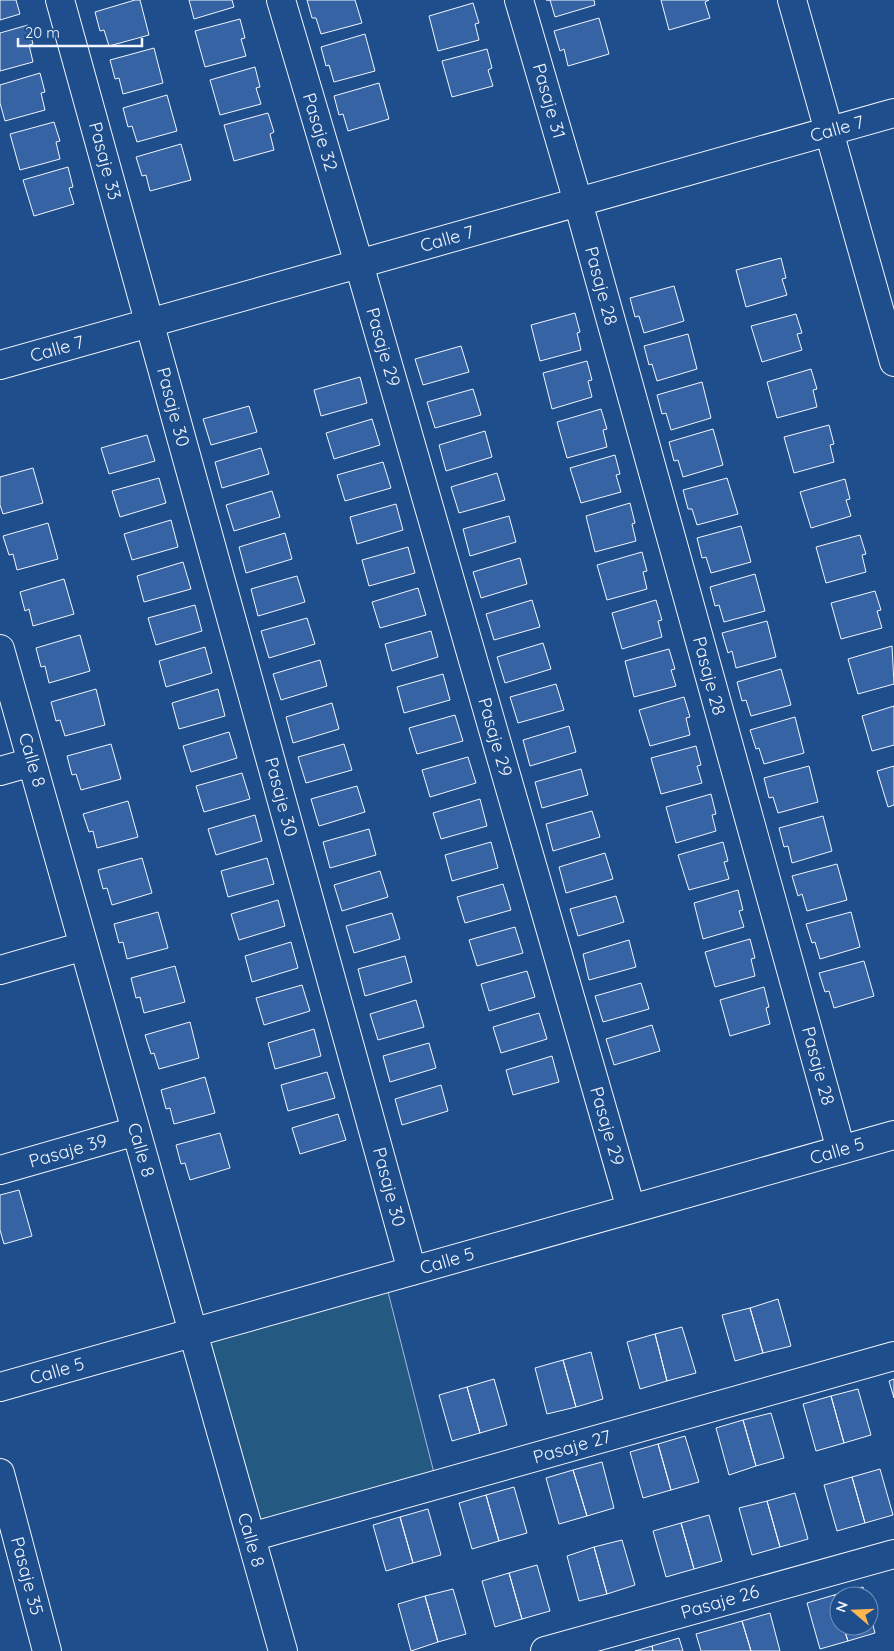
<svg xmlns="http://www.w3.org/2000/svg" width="894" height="1651" viewBox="0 0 894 1651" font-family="Quicksand,sans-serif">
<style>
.green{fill:#245a82;stroke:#a8bbd7}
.building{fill:#3563a3;stroke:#f2f6ff}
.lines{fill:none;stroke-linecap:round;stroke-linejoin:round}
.street-casing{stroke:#f2f6ff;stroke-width:30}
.street{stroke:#1f4e8c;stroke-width:28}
.labels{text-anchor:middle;stroke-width:4;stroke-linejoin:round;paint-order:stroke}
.street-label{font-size:18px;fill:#f2f6ff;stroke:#1f4e8c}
</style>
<rect width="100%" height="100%" fill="#1f4e8c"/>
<path class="green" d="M387 1288 435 1477 257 1526 207 1338Z"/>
<path class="building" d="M0 0H16L20 14 0 20Z
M135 0H140L149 35 109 46 104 30 100 31 95 12Z
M189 0H232L234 7 194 19Z
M307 0H355L362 23 321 34 316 18H312Z
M546 0H594L595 5 555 17 550 0Z
M661 0H709L705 2 710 18 669 30Z
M473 3 479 23 475 24 479 40 438 51 429 16Z
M599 18 609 54 568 66 564 49 560 51 554 31Z
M240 19 245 38 241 39 246 56 205 67 195 31Z
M28 25 33 44 29 45 33 62 0 71V33Z
M365 34 375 71 334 82 329 65 326 66 321 47Z
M154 48 163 83 123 94 119 78 115 79 110 60Z
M487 49 492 68 488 70 493 86 452 97 442 61Z
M255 67 260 87 256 88 261 104 220 115 210 80Z
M40 73 45 92 41 93 45 110 5 121 0 103V85Z
M379 83 389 119 348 131 343 114 339 115 334 96Z
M167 95 177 131 137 142 132 126 128 127 123 108Z
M268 113 274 132 270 134 274 150 234 161 224 125Z
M54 122 60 141 56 142 60 159 20 170 10 134Z
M181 144 191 180 150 191 146 175 142 176 136 157Z
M68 167 73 187 69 188 74 204 34 216 23 180Z
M781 258 786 278 782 279 787 295 746 307 736 270Z
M674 286 684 321 644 333 639 316 635 317 630 298Z
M575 313 580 332 577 333 581 350 540 361 531 325Z
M796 314 802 333 797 334 802 350 762 362 751 326Z
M688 334 697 369 657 381 652 364 649 365 644 346Z
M461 346 469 372 423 385 415 359Z
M587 361 592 380 588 381 592 397 552 409 543 373Z
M811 369 817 389 813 390 817 407 777 418 767 382Z
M360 377 367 403 321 416 314 390Z
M702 382 711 418 671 430 666 413 662 414 657 395Z
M473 389 481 415 435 428 427 402Z
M249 406 257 432 211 445 203 419Z
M601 409 607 429 603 430 607 447 567 458 557 422Z
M372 419 380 445 334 459 326 433Z
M829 425 834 444 830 445 834 462 794 473 784 437Z
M713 429 723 465 683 477 678 460 674 461 669 442Z
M485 431 492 457 446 471 439 445Z
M147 435 155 461 109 474 101 448Z
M261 448 269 474 222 488 215 462Z
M615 455 620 474 616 475 621 492 581 503 570 468Z
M383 462 391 488 345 501 337 475Z
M33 468 43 503 3 514 0 505V477Z
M497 473 505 500 459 513 451 487Z
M159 478 166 503 120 517 112 491Z
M727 478 738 514 697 525 692 509H688L683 490Z
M845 479 850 499 846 500 851 516 811 528 800 492Z
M272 491 280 517 234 531 226 505Z
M630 503 635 523 632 524 636 541 595 552 586 516Z
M396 504 403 530 357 544 350 517Z
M509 516 516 542 470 556 463 529Z
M171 520 178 547 132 560 124 534Z
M48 523 58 559 17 570 13 554 9 555 3 536Z
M741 526 751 562 711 573 706 557 702 558 697 538Z
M285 533 292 559 246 573 239 547Z
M860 535 866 554 862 555 866 572 826 583 816 547Z
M408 547 415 573 369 586 362 560Z
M642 552 647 571 643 572 647 589 607 600 597 565Z
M520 558 527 584 481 598 473 572Z
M183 562 191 589 144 602 137 576Z
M755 574 765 611 724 622 719 605 715 606 710 587Z
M297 576 305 602 258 616 251 589Z
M64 579 74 614 33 626 29 609 25 611 20 592Z
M418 588 426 615 380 628 372 602Z
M875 591 881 610 877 611 882 628 841 639 831 603Z
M532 600 540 627 494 640 486 614Z
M656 600 662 620 658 621 662 637 622 649 612 613Z
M195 605 202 631 156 645 148 618Z
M307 618 315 644 269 658 261 631Z
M767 621 776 657 736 668 732 651 728 653 722 633Z
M431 631 438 657 392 671 385 644Z
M80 635 90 671 49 683 45 666 41 667 36 648Z
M543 643 551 669 505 683 497 657Z
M892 646 894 684 858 694 848 659Z
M205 647 212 673 166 687 159 661Z
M669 649 675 669 671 670 676 686 634 697 625 661Z
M320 660 327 686 281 700 273 674Z
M781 669 791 705 751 716 746 700 742 701 737 682Z
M443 674 450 700 404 713 397 687Z
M556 684 564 710 518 723 510 697Z
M96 689 105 725 65 736 60 720 56 721 51 702Z
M218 689 225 716 179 729 172 703Z
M684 697 690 717 686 718 690 735 650 746 639 710Z
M332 703 339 729 293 743 286 717Z
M894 706V745L872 751 862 716Z
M455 715 463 741 417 754 409 728Z
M795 717 804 753 764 764 759 748 756 749 750 730Z
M569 726 576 752 530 766 523 740Z
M229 732 237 758 191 772 183 746Z
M111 744 121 779 81 790 76 774 72 775 67 756Z
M344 744 352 770 306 783 298 757Z
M696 746 701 765 697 766 702 783 661 794 651 758Z
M468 757 476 783 430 797 422 770Z
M809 766 818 802 778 813 773 797 769 798 764 778Z
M894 766V805L888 807 877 771Z
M581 769 588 795 542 808 535 782Z
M242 773 250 799 204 812 196 786Z
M357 786 365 812 319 826 311 799Z
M711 794 716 814 712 815 716 831 676 843 666 807Z
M480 799 487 826 441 839 433 813Z
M128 801 138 837 97 848 93 831 89 832 83 814Z
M592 811 600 837 553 851 546 824Z
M255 815 262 841 216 855 208 829Z
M823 816 832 851 792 863 788 846 784 847 779 828Z
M369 829 376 855 330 868 323 842Z
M491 842 498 868 452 881 445 855Z
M723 842 728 861 724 862 729 879 689 890 678 855Z
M605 853 613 879 566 893 559 867Z
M142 858 152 893 112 905 107 888 103 889 98 870Z
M267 858 274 884 228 897 221 871Z
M837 864 847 900 807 911 802 894 798 896 792 876Z
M380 871 388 897 342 911 334 885Z
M503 884 511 910 465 923 457 897Z
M738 890 743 910 739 911 744 927 703 939 694 903Z
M616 896 624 922 578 936 570 909Z
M278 900 285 926 239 940 231 914Z
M158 912 168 948 127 959 123 942 119 943 114 924Z
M851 912 860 947 820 959 815 942 812 943 806 924Z
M392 913 400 939 354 953 346 926Z
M515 927 523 953 477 966 469 940Z
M750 939 755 958 751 959 755 976 715 987 705 952Z
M629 940 636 967 589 980 583 954Z
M291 942 298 968 252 982 245 956Z
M405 956 412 982 365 996 358 969Z
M864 961 874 996 834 1008 829 991 825 992 819 973Z
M175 966 185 1002 144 1013 140 997 136 998 131 978Z
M527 971 535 997 489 1011 481 984Z
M641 983 649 1009 603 1022 595 996Z
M302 985 310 1011 264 1025 256 998Z
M764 987 769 1007 766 1008 770 1024 730 1036 720 1000Z
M416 1000 424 1027 378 1040 370 1014Z
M539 1013 547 1039 501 1053 493 1027Z
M190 1022 199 1058 159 1069 154 1053 151 1054 145 1035Z
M652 1025 660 1051 614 1065 606 1039Z
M314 1029 321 1056 275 1069 268 1043Z
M429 1043 436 1068 390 1082 383 1056Z
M552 1056 559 1082 513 1095 506 1070Z
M327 1072 335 1098 288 1111 281 1085Z
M205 1077 215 1113 174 1124 170 1108 166 1109 161 1090Z
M441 1085 448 1111 402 1125 395 1099Z
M338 1114 346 1140 300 1154 292 1128Z
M220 1133 230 1168 190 1180 185 1163 181 1164 176 1145Z
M19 1190 32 1236 4 1244 0 1230V1195Z
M778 1299 791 1346 763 1353 750 1308Z
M750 1308 763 1353 735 1361 722 1315Z
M682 1327 696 1373 667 1381 655 1334Z
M655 1334 667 1381 640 1389 627 1342Z
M591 1352 603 1399 576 1407 563 1360Z
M563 1360 576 1407 547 1414 535 1368Z
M494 1379 507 1425 480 1433 467 1387Z
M894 1379V1398L889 1381Z
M467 1387 480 1433 452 1441 439 1395Z
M858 1389 871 1435 844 1443 831 1396Z
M831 1396 844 1443 816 1451 803 1404Z
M771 1413 784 1458 756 1466 743 1420Z
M743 1420 756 1466 729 1475 716 1428Z
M685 1436 699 1482 671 1490 658 1444Z
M658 1444 671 1490 643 1498 630 1452Z
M602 1462 614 1508 587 1516 573 1470Z
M880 1469 893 1515 865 1523 852 1477Z
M573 1470 587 1516 559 1524 546 1478Z
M852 1477 865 1523 837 1531 824 1485Z
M514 1487 527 1533 499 1541 486 1495Z
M795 1493 808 1539 780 1547 767 1501Z
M486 1495 499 1541 472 1549 459 1503Z
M767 1501 780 1547 752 1555 739 1508Z
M428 1509 441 1555 413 1563 400 1517Z
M709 1515 722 1561 694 1569 681 1523Z
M400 1517 413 1563 386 1571 373 1525Z
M681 1523 694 1569 666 1577 653 1531Z
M622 1540 635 1585 607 1594 594 1547Z
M594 1547 607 1594 579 1601 567 1556Z
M537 1565 550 1611 522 1619 509 1573Z
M509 1573 522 1619 495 1627 482 1581Z
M863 1587 865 1596H839V1611L834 1595Z
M453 1589 466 1634 438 1642 425 1596Z
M834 1595 839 1611V1626H843L848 1641 820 1649 807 1603Z
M425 1596 438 1642 411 1651 398 1604Z
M869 1610 875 1633 848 1641 843 1626H869Z
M770 1613 780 1651H751L742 1621Z
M742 1621 751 1651H701L696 1634Z
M679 1638 683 1651H653L652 1646Z
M652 1646 653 1651H635Z"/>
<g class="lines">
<defs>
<path id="street" d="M60 0 412 1271
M281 0 359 264 631 1209
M519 0 578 202 841 1150
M792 0 894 362
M0 365 894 113
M0 649 283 1651
M0 771 32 762
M0 970 84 946
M0 1170 136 1131
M0 1387 894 1135
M0 1473 47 1651
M251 1537 894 1356
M545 1651 894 1554"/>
</defs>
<use href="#street" class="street-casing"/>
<use href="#street" class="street"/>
</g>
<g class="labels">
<g class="street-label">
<text transform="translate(549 101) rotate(74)" y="6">Pasaje 31</text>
<text transform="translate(837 129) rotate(-16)" y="6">Calle 7</text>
<text transform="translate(320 132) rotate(73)" y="6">Pasaje 32</text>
<text transform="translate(105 161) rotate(75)" y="6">Pasaje 33</text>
<text transform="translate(447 239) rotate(-16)" y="6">Calle 7</text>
<text transform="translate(601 286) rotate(75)" y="6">Pasaje 28</text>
<text transform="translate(383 347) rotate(74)" y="6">Pasaje 29</text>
<text transform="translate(57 349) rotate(-16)" y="6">Calle 7</text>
<text transform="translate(173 407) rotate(75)" y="6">Pasaje 30</text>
<text transform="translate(709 676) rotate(75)" y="6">Pasaje 28</text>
<text transform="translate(495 737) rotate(74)" y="6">Pasaje 29</text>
<text transform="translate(32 760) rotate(74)" y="6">Calle 8</text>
<text transform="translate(281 797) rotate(75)" y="6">Pasaje 30</text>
<text transform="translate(818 1066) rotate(75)" y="6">Pasaje 28</text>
<text transform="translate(607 1126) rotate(74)" y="6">Pasaje 29</text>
<text transform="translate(141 1150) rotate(74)" y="6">Calle 8</text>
<text transform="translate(68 1151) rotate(-16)" y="6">Pasaje 39</text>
<text transform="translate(837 1151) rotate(-16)" y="6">Calle 5</text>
<text transform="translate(389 1187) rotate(75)" y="6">Pasaje 30</text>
<text transform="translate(447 1261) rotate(-16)" y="6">Calle 5</text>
<text transform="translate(57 1371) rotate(-16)" y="6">Calle 5</text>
<text transform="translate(572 1447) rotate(-16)" y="6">Pasaje 27</text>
<text transform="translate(251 1540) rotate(74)" y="6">Calle 8</text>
<text transform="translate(27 1576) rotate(75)" y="6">Pasaje 35</text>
<text transform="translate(720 1602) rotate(-16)" y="6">Pasaje 26</text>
</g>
</g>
<g transform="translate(854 1611) rotate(289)"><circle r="24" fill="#1f4e8c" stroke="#7391ba"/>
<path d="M0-4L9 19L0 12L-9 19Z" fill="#ffb74d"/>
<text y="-8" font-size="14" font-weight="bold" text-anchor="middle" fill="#f2f6ff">N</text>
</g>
<path d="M18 38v8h124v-8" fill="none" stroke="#f2f6ff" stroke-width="2.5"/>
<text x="25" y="38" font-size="15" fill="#f2f6ff" stroke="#1f4e8c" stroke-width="4" paint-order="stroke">20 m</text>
</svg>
